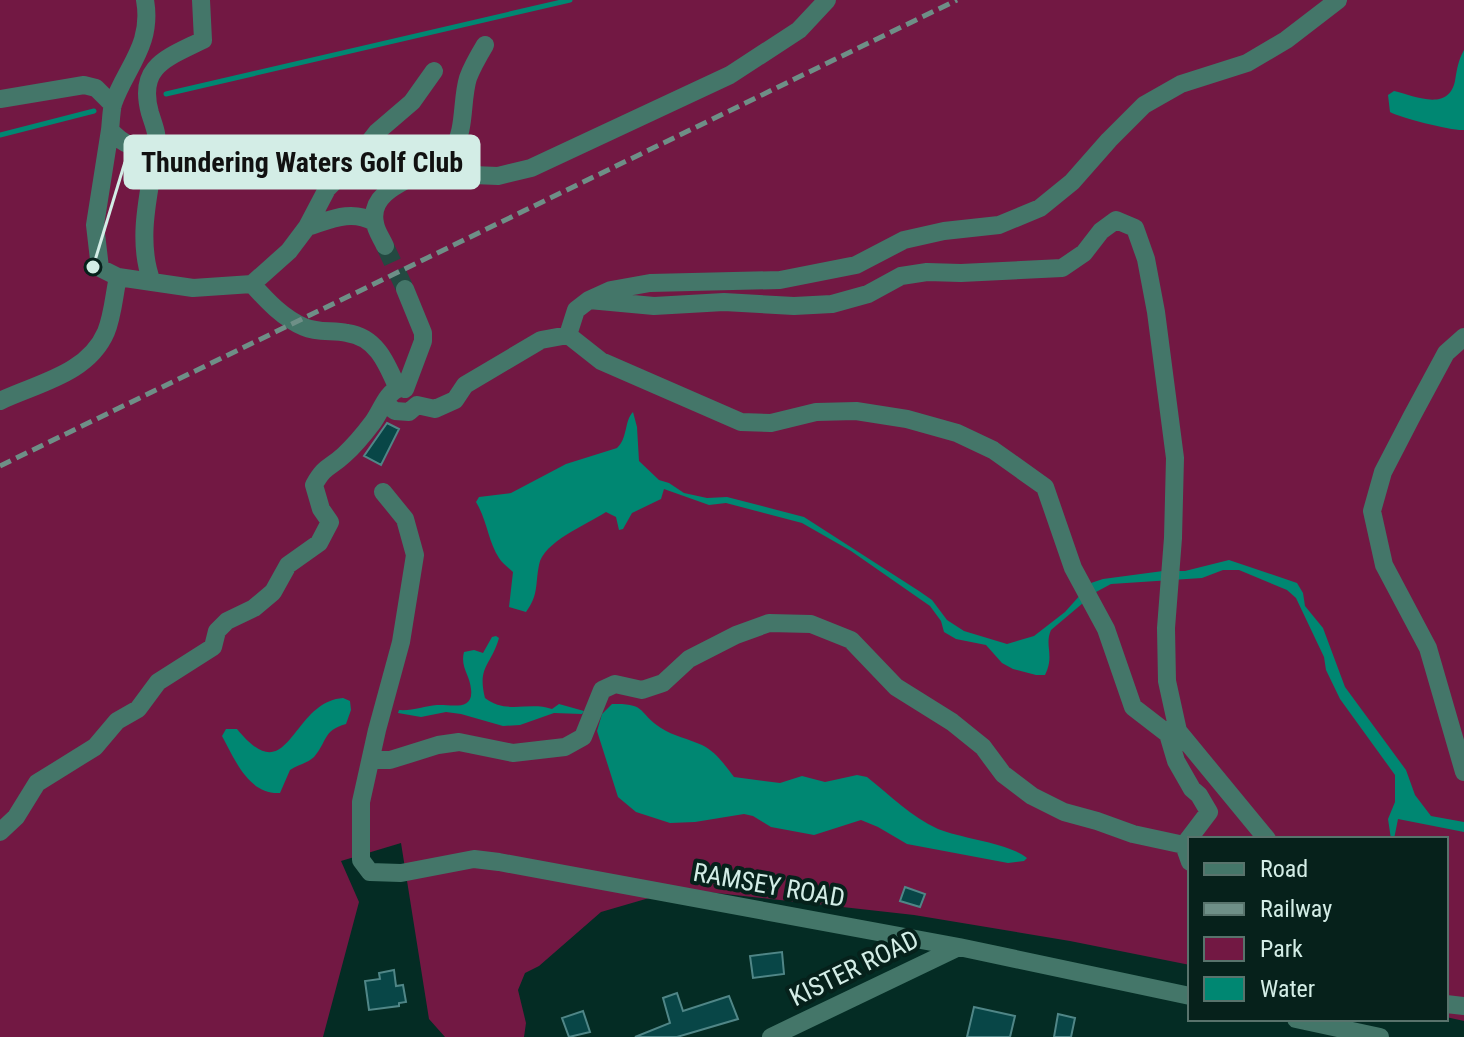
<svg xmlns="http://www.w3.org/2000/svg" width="1464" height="1037" viewBox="0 0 1464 1037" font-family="'Roboto Condensed',sans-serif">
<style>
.green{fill:#721843}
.water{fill:#008772}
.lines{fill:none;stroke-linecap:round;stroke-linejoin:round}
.stream{stroke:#008772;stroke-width:5}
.building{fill:#084647;stroke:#508687;stroke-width:2}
.minor-tunnel{stroke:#234941;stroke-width:18;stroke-dasharray:18 9;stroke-linecap:butt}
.minor{stroke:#447669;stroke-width:18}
.rail{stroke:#6e8f87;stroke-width:5;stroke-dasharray:12 6;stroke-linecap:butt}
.labels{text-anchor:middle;stroke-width:8;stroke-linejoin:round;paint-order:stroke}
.street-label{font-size:26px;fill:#d3ede6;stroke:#06211b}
.leader{fill:none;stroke:#d3ede6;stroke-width:3}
.callout-dot{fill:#d3ede6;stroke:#06211b;stroke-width:3}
.callout{fill:#d3ede6;stroke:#d3ede6;stroke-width:3}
.callout-label{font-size:28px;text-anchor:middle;font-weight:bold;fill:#111}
</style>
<rect width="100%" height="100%" fill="#042c24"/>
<path class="green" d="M0 0H1464V1021L1446 1017V839H1190V965L1070 941 914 915 680 889 601 912 539 966 525 973 518 990 526 1023 524 1037H445L429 1019 401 843 341 861 359 902 323 1037H0Z"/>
<path class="water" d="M1464 50V130C1452 131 1401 118 1390 112L1388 95 1394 91C1413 95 1448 113 1455 81 1457 69 1458 61 1464 50Z
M633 412 637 427 639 461 659 480 669 483 684 493 707 498 727 497 804 517 919 591 932 600 947 620 964 631 1007 644 1034 636 1065 612 1091 583 1103 579 1163 571H1185L1229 560 1297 583 1303 593 1305 606 1323 628 1345 687 1406 770 1415 795 1431 816 1464 822V832L1398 819 1394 839H1391L1388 819 1395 802V775L1340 699 1326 670 1324 657 1296 598 1287 590 1239 570H1223L1202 578 1111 584 1096 592 1051 630C1044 646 1055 655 1045 675H1036L1013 669 1002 663 986 645 956 639 944 632 941 621 930 606 851 551 802 523 726 503 709 505 664 489 661 499 632 513 623 529 619 530 616 517 606 512C586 525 543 542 539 565 535 585 539 594 526 612L509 607 513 572C508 567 502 563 499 558 488 541 487 520 476 502L479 497 511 493 566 464 617 448C628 438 624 421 633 412Z
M496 636 499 638C491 666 477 666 485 698 507 715 529 701 552 709L559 704 584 711 582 714 554 713 520 725 503 726 461 714 446 712 421 717 398 713 399 710C413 711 424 706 437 705 450 704 474 712 471 689 470 675 460 667 464 652L474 650 483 653 492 637Z
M343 698 350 701 351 710 346 724C322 731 328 741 314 757 308 763 297 765 290 770L280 793C249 795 235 760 222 736L226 729H237C290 794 290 702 343 698Z
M612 704C647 703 637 712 661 728 673 736 689 739 702 745 716 752 725 765 734 777L780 783 802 776 825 782 857 775 867 777C890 795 911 817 938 829 963 839 1009 843 1027 858L1024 861 1008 863 907 844 878 827 861 820 814 835 771 827 753 816 744 814 695 822 670 823 636 812 618 797 597 731 602 714Z"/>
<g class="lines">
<path class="stream" d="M166 94 570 0
M0 135 94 111"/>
</g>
<path class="building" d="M387 423 399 429 381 465 364 456Z
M905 887 925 894 920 907 900 901Z
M782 952 784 974 753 978 750 956Z
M394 970 396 986 403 985 406 1002 399 1003V1006L369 1010 365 981 380 979 379 973Z
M677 993 683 1011 729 996 738 1019 677 1037H635L670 1023 663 998Z
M974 1007 1015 1016 1010 1037H967Z
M583 1011 590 1032 569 1037 562 1018Z
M1058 1014 1075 1018 1071 1037H1054Z"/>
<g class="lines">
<path class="minor-tunnel" d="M385 246 405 289"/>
<path class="minor" d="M145 0C153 45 126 67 113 104 111 112 111 122 110 130 123 145 136 149 156 150 158 133 155 129 150 113 137 66 167 58 203 40L201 0
M0 99 84 85 96 88 113 105
M110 130 95 225 100 268 118 277
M422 173 498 176 531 168 730 75 799 30 827 0
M307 227C330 220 351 209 374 222
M385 246C382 239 376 231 375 223 366 183 434 176 452 151 466 130 461 101 468 78 472 67 479 55 485 45
M152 282 193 288 252 284 289 251 307 227 327 189 352 164 377 132 412 102 434 71
M405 289 423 333V341L405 389
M589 300 654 306 724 302 794 306 832 304 868 294 901 276 927 272 961 273 1062 268 1084 253 1101 231 1116 220 1135 228 1146 259 1156 312 1175 458 1173 538 1166 628 1167 681 1178 731 1267 839
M568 335 601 361 741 422 771 423 816 412 856 411 907 419 957 433 993 450 1045 487 1073 568 1106 629 1133 707 1168 734 1176 761 1192 789 1199 795 1209 812 1184 845 1190 862
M1464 337 1446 353 1412 416 1383 472 1372 511 1384 565 1428 648 1464 772
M0 401C38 383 88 374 106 332 113 315 114 295 118 277L152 282C136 241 149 193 156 150
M386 404 395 411 409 412 417 405 435 409 455 400 465 385 541 340 568 335 576 310 589 300 611 290 650 283 780 280 856 265 904 240 944 231 999 225 1040 208 1072 182 1109 140 1144 105 1181 84 1247 63 1286 40 1338 0
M383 492 405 519 415 555 401 642 377 730 361 802V860L370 872 401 873 474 859 499 862 959 947 1190 996
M371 760H390L438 745 459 742 513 753 565 747 583 737 602 690 615 684 642 690 663 683 689 659 736 635 769 623 811 624 851 640 896 687 952 722 983 747 1003 774 1032 796 1064 812 1097 821 1133 834 1184 845
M0 832 16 817 37 783 95 747 117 721 138 709 158 682 213 647 217 631 227 621 254 608 273 592 288 565 319 543 330 522 321 509 314 485C325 465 329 469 344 455 355 445 364 434 373 422 381 411 387 392 398 389 387 364 377 337 347 333 333 330 318 333 304 327 283 318 267 301 252 284
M1446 1004 1464 1006
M1296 1019 1380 1037
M771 1037 959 947"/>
<path class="rail" d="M0 466 957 0"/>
</g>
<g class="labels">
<g class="street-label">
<text transform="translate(769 885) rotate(10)" y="9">RAMSEY ROAD</text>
<text transform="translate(854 968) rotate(-26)" y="9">KISTER ROAD</text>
</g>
</g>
<path class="leader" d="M93 267L125 162"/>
<circle class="callout-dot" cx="93" cy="267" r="8"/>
<rect class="callout" x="125" y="136" width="354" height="52" rx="8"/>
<g class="callout-label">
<text x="302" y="172">Thundering Waters Golf Club</text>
</g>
<rect x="1188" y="837" width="260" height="184" fill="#06211b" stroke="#58736c" stroke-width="2"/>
<rect x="1204" y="863" width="40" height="12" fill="#447669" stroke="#58736c" stroke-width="2"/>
<text x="1260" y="877" font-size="24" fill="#d3ede6">Road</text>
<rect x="1204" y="903" width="40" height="12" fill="#6e8f87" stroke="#58736c" stroke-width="2"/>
<text x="1260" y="917" font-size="24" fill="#d3ede6">Railway</text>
<rect x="1204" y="937" width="40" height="24" fill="#721843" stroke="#58736c" stroke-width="2"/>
<text x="1260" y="957" font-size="24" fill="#d3ede6">Park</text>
<rect x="1204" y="977" width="40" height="24" fill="#008772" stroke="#58736c" stroke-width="2"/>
<text x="1260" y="997" font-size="24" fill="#d3ede6">Water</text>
</svg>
